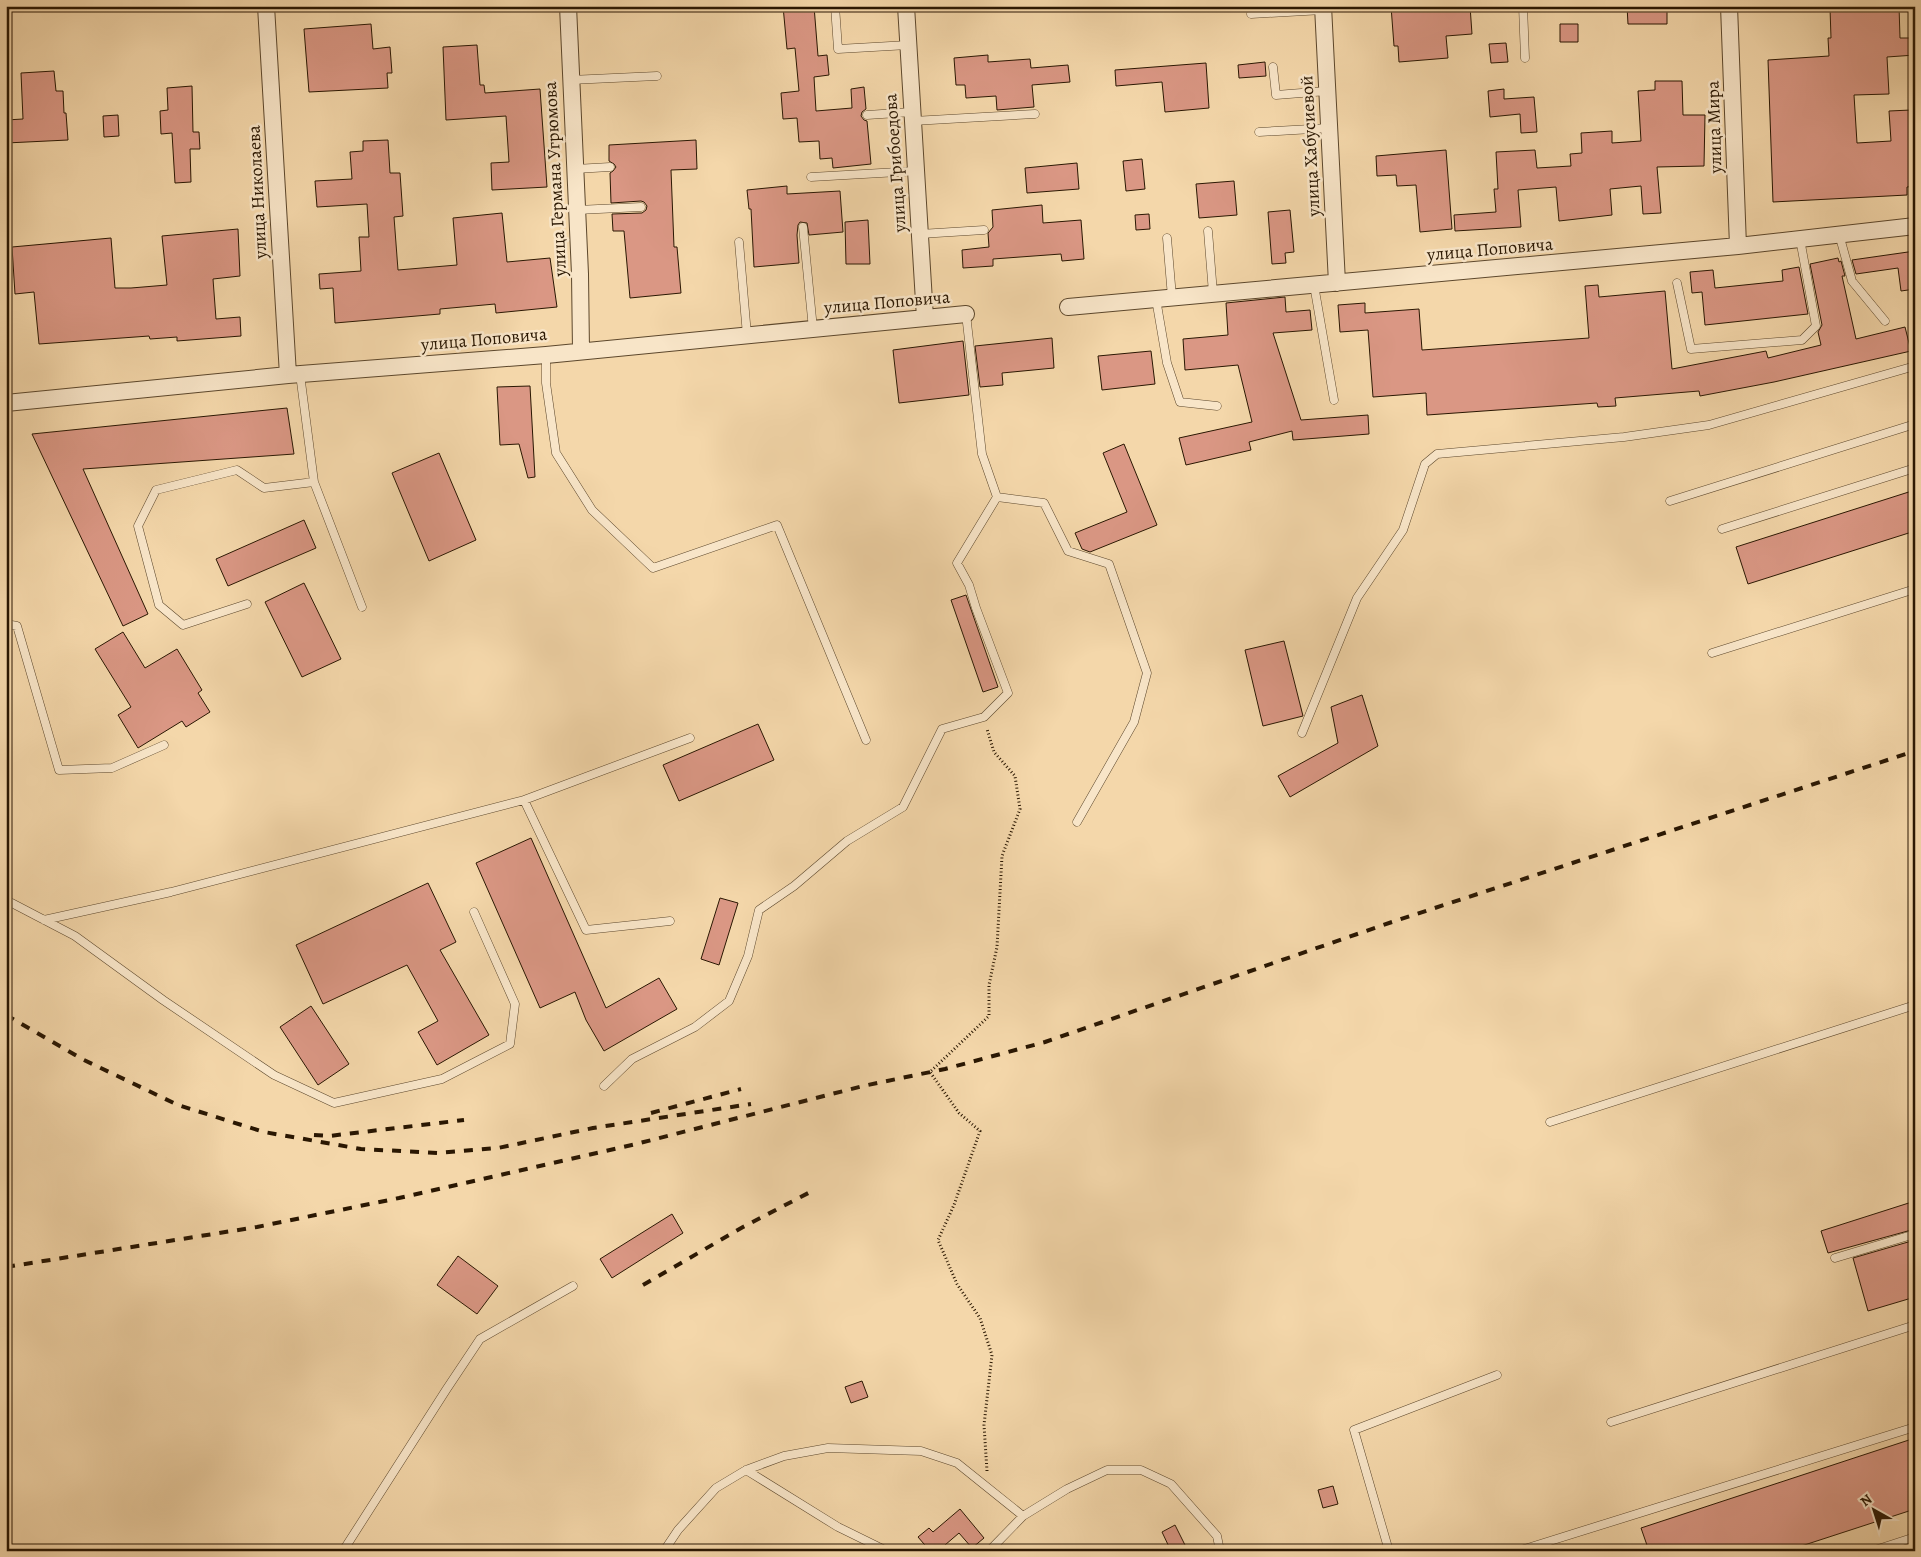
<svg xmlns="http://www.w3.org/2000/svg" width="1921" height="1557" viewBox="0 0 1921 1557" font-family="Alegreya,serif">
<style>
.building{fill:#da9784;stroke:#2a1702}
.lines{fill:none;stroke-linecap:round;stroke-linejoin:round}
.lane-casing{stroke:#5c472c;stroke-width:9}
.street-casing{stroke:#5c472c;stroke-width:18}
.path{stroke:#2a1702;stroke-width:3;stroke-dasharray:1 2.5;stroke-linecap:butt}
.lane{stroke:#f8e5c8;stroke-width:8}
.street{stroke:#f8e5c8;stroke-width:16}
.rail{stroke:#2a1702;stroke-width:4;stroke-dasharray:9 9;stroke-linecap:butt}
.labels{text-anchor:middle;stroke-width:5;stroke-linejoin:round;paint-order:stroke}
.street-label{font-size:18px;fill:#2a1702;stroke:#f8e5c8}
</style>
<rect width="100%" height="100%" fill="#f4d7aa"/>
<filter id="stains"><feTurbulence type="fractalNoise" baseFrequency=".004" numOctaves="4"/><feColorMatrix values="0 0 0 0 .2 0 0 0 0 .09 0 0 0 0 .02 0 0 0 .5 -.17"/></filter>
<radialGradient id="worn" r=".72"><stop offset=".6" stop-color="#630" stop-opacity="0"/><stop offset="1" stop-color="#630" stop-opacity=".3"/></radialGradient>
<path class="building" d="M783 6H814L818 56 827 55 829 75 814 77 816 111 852 108 851 89 864 87 866 109 862 112 861 116 864 120 867 121 871 164 833 168 832 158 820 159 819 141 799 142 797 118 783 119 781 93 799 91 795 48 787 49Z
M1391 6H1470L1472 34 1446 36 1448 58 1399 62 1398 46H1394Z
M1627 6H1667V24H1628Z
M1854 6H1899L1900 38H1915V55L1887 57 1889 94 1854 95 1857 143 1891 141 1889 111 1911 110 1912 142H1915V186L1907 187V195L1773 202 1768 60 1829 56 1828 38H1831L1830 8Z
M371 24 373 49 390 47 392 73H387L388 88 309 92 304 29Z
M1560 24H1578V42H1560Z
M1506 43 1508 62 1491 63 1489 44Z
M477 45 480 85H484L485 93 540 89 547 187 492 190 491 163 509 162 506 116 446 120 443 47Z
M988 55V62L1030 59 1031 68 1068 65 1070 82 1032 85 1034 107 997 110 996 96 966 98 965 85H956L954 58Z
M1265 62 1266 76 1239 78 1238 65Z
M1206 63 1209 108 1165 112 1162 82 1116 86 1115 70Z
M54 71 56 91H63L64 113H66L68 140 6 143V120L23 119 21 73Z
M1655 81H1682L1683 115H1705L1704 166 1657 167 1661 213 1643 214 1641 186 1610 189 1612 215 1559 221 1556 187 1518 190 1521 227 1455 231 1454 215 1496 212 1494 189H1498L1496 152 1535 150 1537 168 1571 166 1570 154 1582 153 1581 133 1612 131V143L1641 141 1638 91 1655 90Z
M192 86 193 132H199L200 149H190L191 182 175 183 172 133 161 134 160 111 168 110 167 88Z
M1504 89V99L1534 97 1537 132 1521 133 1520 114 1490 117 1488 91Z
M118 115 119 136 104 137 103 116Z
M388 140 390 173H400L403 216 394 217 398 270 457 265 453 218 502 213 507 262 550 258 557 307 496 313 495 304 440 309V314L335 323 333 288 320 289 319 274 361 271 359 237H369L367 204 317 207 315 181 352 179 350 152 363 151V141Z
M696 140 697 169 671 170 674 247H677L681 293 630 298 624 231H613L612 214 642 213 646 210 647 206 644 202 641 201 611 203 610 173 613 171 616 167 614 164 609 161V145Z
M1446 150 1452 229 1420 232 1416 185 1397 186 1396 175 1377 176 1376 156Z
M1142 159 1145 189 1126 191 1123 161Z
M1077 163 1079 189 1027 193 1025 168Z
M1234 181 1237 215 1199 218 1196 184Z
M787 186V194L840 191 843 232 809 235 807 223 800 222 798 225 797 235 799 263 754 267 751 209H749L747 190Z
M1042 205 1043 223 1081 220 1084 259 1062 261 1061 254 993 259V266L963 268 962 250 989 247 988 233 993 227 992 210Z
M1290 210 1294 252 1285 253 1286 263 1272 264 1268 212Z
M1149 214 1150 229 1136 230 1135 215Z
M868 220 870 264H846L845 222Z
M238 229 240 276 213 279 216 319 240 317 241 336 177 341V337L150 339 149 336 39 344 34 292 15 294 12 247 111 238 115 288H131L167 285 162 236Z
M1915 251V289L1901 291 1898 268 1856 274 1852 260Z
M1838 258 1839 262 1841 261 1845 276H1842L1856 339 1905 327 1911 351 1774 382 1700 396 1699 391 1615 398 1616 406 1598 407 1597 403 1427 415 1426 393 1373 397 1368 330 1340 332 1338 305 1365 303V313L1419 309 1422 350 1589 338 1585 286 1598 285 1599 297 1665 291 1672 369 1766 351 1768 358 1821 345 1818 332 1822 325 1810 264Z
M1799 267 1808 314 1705 325 1702 292 1692 293 1690 272 1713 270 1715 288 1783 281 1782 270Z
M1285 297 1286 312 1310 310 1312 330 1273 333 1301 420 1368 415 1369 434 1293 440 1292 431 1249 442 1251 450 1186 465 1179 438 1252 422 1238 365 1185 370 1183 339 1228 335 1226 303Z
M1052 338 1054 368 1002 373 1003 385 980 387 975 346Z
M963 341 969 395 899 403 893 350Z
M1151 351 1155 384 1102 390 1098 356Z
M530 386 535 477 528 478 519 444 500 445 497 387Z
M287 408 294 454 83 469 148 614 123 626 32 434Z
M1124 444 1157 525 1090 552 1082 549 1075 533 1127 512 1103 453Z
M439 453 476 540 429 561 392 473Z
M1915 490V531L1748 584 1736 547Z
M304 520 316 548 228 586 216 559Z
M304 583 341 659 302 677 265 602Z
M966 595 998 687 983 692 951 600Z
M123 632 145 668 177 649 202 690 198 693 210 712 186 727 182 721 138 748 118 715 131 707 95 649Z
M1284 641 1303 716 1263 726 1245 650Z
M1362 695 1378 746 1290 797 1278 776 1338 743 1331 707Z
M758 724 774 760 679 801 663 765Z
M531 838 606 1008 659 978 677 1009 604 1051 586 1020 575 992 540 1008 476 863Z
M428 883 456 942 440 950 489 1035 437 1065 418 1032 438 1021 407 965 323 1004 296 945Z
M720 898 738 903 719 965 701 959Z
M311 1006 349 1064 318 1085 280 1027Z
M1915 1201V1229L1828 1253 1821 1231Z
M672 1214 683 1233 612 1278 600 1259Z
M1915 1240V1297L1868 1311 1853 1258Z
M458 1256 498 1286 477 1314 437 1285Z
M862 1381 868 1397 851 1403 845 1387Z
M1915 1438V1509L1786 1551H1649L1641 1528Z
M1333 1486 1338 1504 1323 1508 1318 1490Z
M960 1509 984 1538 972 1548 959 1533 938 1551H930L918 1537 929 1528 933 1532Z
M1175 1525 1188 1551H1171L1162 1532Z"/>
<g class="lines">
<defs>
<path id="lane" d="M835 6 838 49 908 45
M1523 6 1525 58
M1251 14 1323 10
M1273 67 1276 95 1327 91
M570 80 657 76
M867 115 912 112
M913 121 1035 114
M1259 132 1329 128
M575 169 610 167
M811 177 916 171
M577 210 641 207
M803 227 813 329
M1208 231 1213 293
M920 234 984 230
M1839 234 1852 281 1885 321
M1167 238 1172 297
M739 242 747 335
M1677 283 1691 349 1802 340 1816 326 1800 239
M1314 285 1334 400
M1156 299 1167 363 1180 402 1217 406
M966 314 982 454 997 497 1044 503 1068 551 1109 564 1147 673 1134 722 1077 822
M546 355V383L556 453 592 510 653 568 777 525 866 740
M300 374 314 482 362 607
M1670 501 1915 424
M1722 529 1915 468
M247 604 183 625 159 605 138 526 156 490 237 470 264 488 314 482
M6 624 17 626 59 770 112 768 164 745
M1712 653 1915 589
M1302 733 1357 598 1403 530 1425 464 1437 454 1624 437 1709 425 1915 366
M524 800 690 738
M6 900 75 936 163 1000 274 1075 334 1103 442 1079 510 1044 515 1004 474 912
M44 920 171 892 524 800 586 930 670 921
M604 1086 632 1059 695 1027 729 1001 748 956 759 910 794 886 847 841 903 807 942 729 984 717 1008 693 976 608 969 585 957 563 997 497
M1550 1122 1915 1005
M1835 1258 1915 1234
M1611 1422 1915 1325
M746 1470 838 1527 887 1551
M343 1551 446 1390 480 1339 573 1286
M664 1551 678 1530 716 1488 746 1470 784 1456 828 1448 921 1451 957 1463 1023 1516
M989 1551 1023 1516 1067 1489 1107 1470H1141L1171 1484 1217 1536 1220 1551
M1389 1551 1354 1430 1497 1375
M1518 1551 1915 1427
M1872 1551 1915 1537"/>
<path id="street" d="M266 6 288 375
M568 6 580 274 581 351
M906 6 925 318
M1323 6 1337 283
M1729 6 1738 246
M1068 307 1738 246 1915 226
M6 403 288 375 546 355 966 314"/>
</defs>
<use href="#lane" class="lane-casing"/>
<use href="#street" class="street-casing"/>
<path class="path" d="M987 1471 984 1425 992 1355 980 1318 957 1284 938 1240 954 1205 980 1131 959 1113 930 1072 989 1016V985L997 947 1002 856 1020 809 1015 776 994 752 987 729"/>
<use href="#lane" class="lane"/>
<use href="#street" class="street"/>
<path class="rail" d="M6 1015 82 1059 178 1105 264 1132 361 1149 438 1153 498 1148 593 1128 751 1104
M651 1113 741 1089
M314 1135 329 1136 464 1120
M6 1267 257 1227 399 1198 636 1144 863 1086 945 1069 1045 1042 1392 922 1915 751
M643 1285 743 1227 816 1189"/>
</g>
<g class="labels">
<g class="street-label">
<text transform="translate(1714 127) rotate(-92)" y="6">улица Мира</text>
<text transform="translate(1310 146) rotate(-93)" y="6">улица Хабусиевой</text>
<text transform="translate(895 163) rotate(-94)" y="6">улица Грибоедова</text>
<text transform="translate(555 179) rotate(-93)" y="6">улица Германа Угрюмова</text>
<text transform="translate(257 192) rotate(-93)" y="6">улица Николаева</text>
<text transform="translate(1490 249) rotate(-5)" y="6">улица Поповича</text>
<text transform="translate(887 302) rotate(-5)" y="6">улица Поповича</text>
<text transform="translate(484 339) rotate(-5)" y="6">улица Поповича</text>
</g>
</g>
<rect width="1921" height="1557" fill="none" stroke="#f4d7aa" stroke-width="25"/>
<rect x="8" y="8" width="1906" height="1542" fill="none" stroke="#2a1702" stroke-width="2.5"/>
<rect x="12" y="12" width="1896" height="1532" fill="none" stroke="#2a1702"/>
<g transform="translate(1874 1510) rotate(321)" stroke="#f8e5c8" stroke-width="4" paint-order="stroke">
<path d="M0-4L9 19L0 12L-9 19Z" fill="#2a1702"/>
<text y="-8" font-size="14" font-weight="bold" text-anchor="middle" fill="#2a1702">N</text>
</g>
<rect width="100%" height="100%" filter="url(#stains)"/>
<rect width="100%" height="100%" fill="url(#worn)"/>
</svg>
